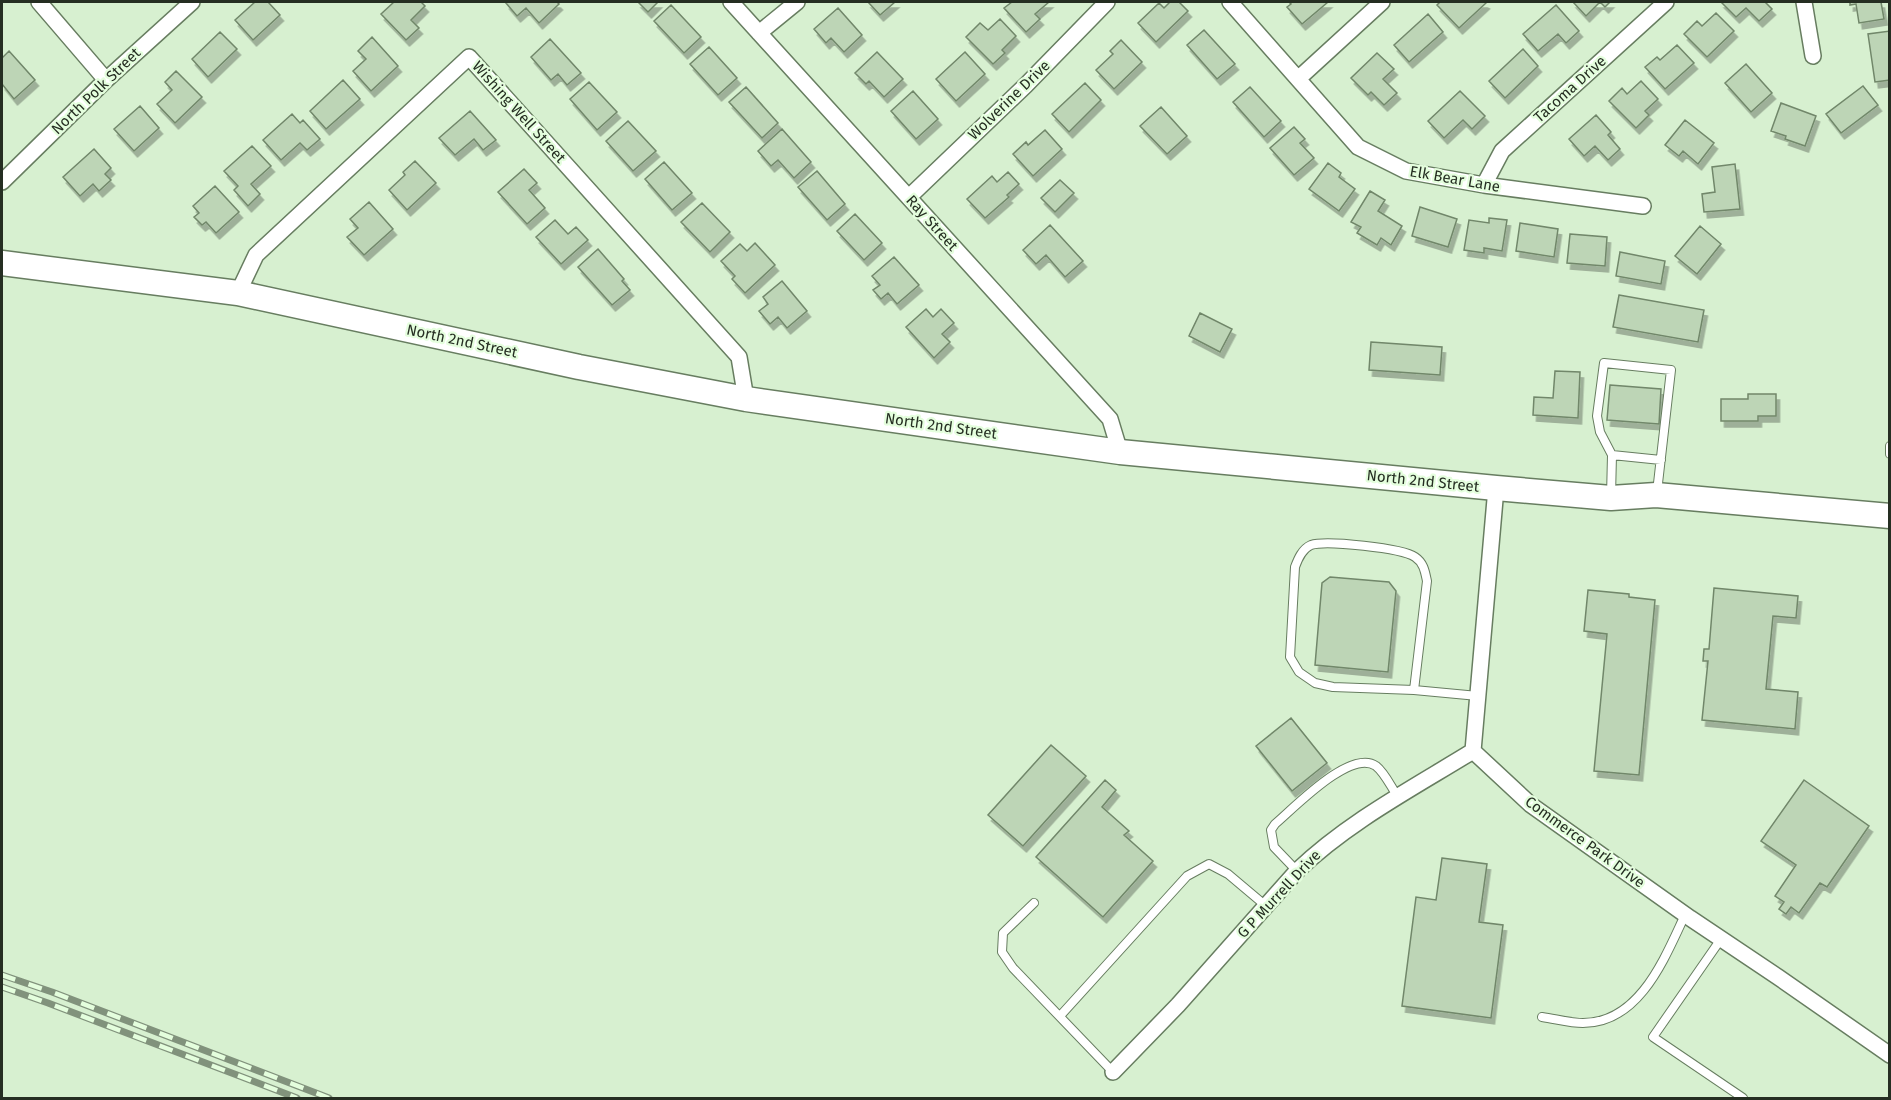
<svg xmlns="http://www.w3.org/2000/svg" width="1891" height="1100" viewBox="0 0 1891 1100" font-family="'Fira Sans',sans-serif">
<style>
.building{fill:#bdd5b6;stroke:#71876a;stroke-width:1.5;filter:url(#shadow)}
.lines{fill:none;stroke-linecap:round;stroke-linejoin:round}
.service-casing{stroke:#677d60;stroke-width:10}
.minor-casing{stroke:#677d60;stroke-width:18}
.primary-casing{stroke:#677d60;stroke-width:27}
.service{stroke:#fff;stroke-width:8}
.minor{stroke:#fff;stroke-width:15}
.primary{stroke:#fff;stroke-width:24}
.rail-casing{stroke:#81927c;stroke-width:7}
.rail{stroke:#e4fedd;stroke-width:4.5;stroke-dasharray:14;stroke-linecap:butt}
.labels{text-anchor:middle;stroke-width:4.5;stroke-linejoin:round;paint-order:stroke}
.street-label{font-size:15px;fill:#252e22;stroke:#e4fedd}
</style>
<defs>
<filter id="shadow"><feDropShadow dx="3.5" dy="6" stdDeviation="0" flood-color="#0004"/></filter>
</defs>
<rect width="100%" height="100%" fill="#d7f0d0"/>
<path class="building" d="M255 2H268L280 15 253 40 235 20Z
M394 2H421L425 6 411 20 419 28 406 40 381 14Z
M507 2H557L559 4 539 23 526 8 517 16 506 3Z
M638 2H658L648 12Z
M868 2H895L880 15Z
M1012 2H1049L1035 14 1040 19 1026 32 1004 8Z
M1170 2H1179L1188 11 1156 42 1138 23 1159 3 1164 8Z
M1289 2H1328L1302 24 1287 7 1291 4Z
M1440 2H1484L1486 3 1459 28 1437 5Z
M1573 2H1610L1605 7 1600 2 1586 16Z
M1721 2H1765L1772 9 1759 21 1746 8 1736 17Z
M1850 2H1881L1884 19 1859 23 1856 4 1850 5Z
M671 5 701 37 684 53 654 21Z
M1556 5 1579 31 1566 43 1558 34 1538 51 1523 34Z
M838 8 862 35 844 52 831 38 826 43 814 29Z
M1716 13 1734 31 1707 57 1684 34 1697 21 1702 26Z
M1428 14 1443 32 1409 62 1394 45Z
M1000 19 1016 36 1002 50 1005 53 993 64 966 37 980 23 988 30Z
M1204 30 1235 64 1217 79 1187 45Z
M1890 31V80L1875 82 1868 34Z
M220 32 237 49 208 77 192 59Z
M372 37 398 66 371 91 353 71 366 59 358 51Z
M550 39 581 73 567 85 558 74 551 80 531 57Z
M1121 40 1142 62 1114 89 1096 70 1113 54 1110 51Z
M1677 45 1694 63 1665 89 1645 67 1657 57 1660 60Z
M709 47 737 78 718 95 690 64Z
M1523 49 1538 66 1505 98 1489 81Z
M9 51 35 80 14 99 2 84V58Z
M877 52 903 79 884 97 869 81 866 84 855 73Z
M965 52 985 74 956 101 936 79Z
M1377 53 1394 69 1383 79 1397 93 1384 105 1371 92 1368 95 1351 78Z
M1746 64 1772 93 1751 112 1725 83Z
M176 71 202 97 175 123 157 104 172 90 165 82Z
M343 80 360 99 326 129 310 111Z
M1641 81 1658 99 1645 111 1649 115 1636 128 1609 101 1622 88 1627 94Z
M589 82 617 112 597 130 570 99Z
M1085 83 1101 100 1069 132 1052 114Z
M1863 86 1878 105 1841 133 1826 114Z
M746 87 778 123 762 138 729 102Z
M1250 87 1281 121 1264 137 1233 102Z
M913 91 938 119 916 139 891 111Z
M1460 91 1485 116 1472 129 1463 120 1444 138 1428 121Z
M1781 103 1816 116 1805 146 1785 139 1786 136 1771 131Z
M140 106 159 128 134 151 114 129Z
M1161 107 1187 136 1167 154 1140 126Z
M470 111 496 140 483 150 474 139 455 155 439 138Z
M292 114 300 123 303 120 320 139 307 150 300 143 281 160 263 140Z
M1596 115 1611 132 1608 135 1620 149 1608 160 1595 146 1584 156 1569 139Z
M1685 120 1714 143 1698 164 1683 151 1679 156 1665 145Z
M628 121 656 151 633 171 606 141Z
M1294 127 1305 139 1300 143 1314 158 1294 175 1270 148Z
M782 129 811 162 794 178 778 160 771 166 758 151Z
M1045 130 1062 149 1033 176 1013 154 1026 142 1028 145Z
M252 146 271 166 251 184 260 194 248 206 234 190 238 186 224 171Z
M94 149 111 168 105 174 111 180 99 191 93 184 80 196 63 177Z
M415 161 436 183 407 210 389 190 405 175 403 172Z
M664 162 692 193 672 210 645 179Z
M1328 163 1341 173 1339 177 1355 189 1339 211 1309 189Z
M1735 164 1740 209 1704 212 1702 194 1715 192 1712 167Z
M524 169 537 183 529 190 545 208 527 224 498 192Z
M817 171 845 204 827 220 798 187Z
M1008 172 1019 184 1007 195 1009 197 985 218 967 199 992 176 997 182Z
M1060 180 1074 193 1055 212 1041 198Z
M215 186 239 212 216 233 206 222 202 225 194 217 199 213 193 206Z
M1370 191 1385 200 1378 211 1402 226 1391 245 1381 238 1377 245 1357 233 1361 227 1351 222Z
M369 202 393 229 364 255 347 237 358 228 350 219Z
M702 203 730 232 710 252 681 222Z
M1420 207 1457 219 1448 247 1412 236Z
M855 214 882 243 864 260 837 231Z
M1489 218 1507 220 1502 251 1484 248V253L1464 250 1469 220 1489 223Z
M555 220 568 234 576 227 588 240 561 264 536 237Z
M1520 223 1558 229 1554 257 1516 251Z
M1050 225 1083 261 1065 277 1046 255 1036 264 1023 250Z
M1700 226 1721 244 1697 274 1675 256Z
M1570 234 1607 237 1605 266 1567 263Z
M755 243 775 265 745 293 732 279 735 276 721 261 740 244 747 251Z
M598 249 624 279 622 281 630 290 612 305 578 267Z
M1620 252 1665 261 1661 284 1616 276Z
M894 257 919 285 897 304 888 293 881 299 873 290 880 285 872 276Z
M782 281 807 311 787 328 778 317 770 324 759 311 768 304 763 297Z
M1619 295 1704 310 1698 342 1613 327Z
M926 309 933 317 941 309 954 323 942 334 950 342 934 358 906 327Z
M1200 313 1232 329 1220 352 1189 336Z
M1371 342 1442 347 1440 375 1369 370Z
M1555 371 1580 372 1578 418 1533 415 1534 397 1553 398Z
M1610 385 1661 389 1659 424 1607 420Z
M1748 394H1776V416H1758V421H1721V399H1748Z
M1330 577 1389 582 1396 591 1388 672 1315 665 1322 583Z
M1714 588 1798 596 1796 618 1773 616 1766 689 1798 692 1795 729 1702 720 1708 661H1703L1704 649H1709Z
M1588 590 1629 594V597L1655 600 1639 775 1594 771 1607 634 1584 631Z
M1291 718 1327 763 1292 791 1256 746Z
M1051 745 1086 776 1023 846 988 815Z
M1105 780 1116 790 1102 807 1129 831 1124 835 1153 861 1103 917 1036 857Z
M1804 780 1869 826 1827 887 1820 883 1799 913 1791 907 1786 914 1779 909 1784 902 1775 896 1796 865 1761 841Z
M1442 858 1487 864 1479 922 1503 925 1491 1018 1402 1006 1416 897 1436 900Z"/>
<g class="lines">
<defs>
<path id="service" d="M1890 446V454
M1612 455 1661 460
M1611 496 1612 455 1600 432 1597 416 1604 363 1671 370 1657 492
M1414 690 1427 581C1425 572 1424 563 1415 557 1402 548 1326 540 1311 545 1302 549 1298 559 1295 567L1290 657 1299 672 1315 683 1333 687 1414 690 1478 696
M1297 871 1274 847 1271 830 1275 824C1294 808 1351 748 1376 766 1385 773 1391 787 1398 797
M1034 903 1003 933 1002 952 1013 968 1113 1072
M1721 939 1653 1037 1743 1098
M1060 1016 1187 876 1209 864 1228 874 1266 906
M1542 1017C1556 1019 1570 1023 1583 1023 1640 1023 1665 957 1685 915"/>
<path id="minor" d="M39 2 106 80
M731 2 1110 419 1120 452
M1230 2 1358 147 1406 171 1484 185 1643 206
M1804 2 1813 56
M759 33 797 2
M1299 78 1382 2
M2 182 106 80 192 2
M1484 185 1502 151 1666 2
M909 197 1026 85 1107 2
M238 293 256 255 469 57 739 357 746 399
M1496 488 1473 751 1531 805 1690 918 1778 977 1890 1055
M1113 1072 1178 1005 1297 871C1348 822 1413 788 1473 751"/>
<path id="primary" d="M2 263 238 293 579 367 746 399 1120 452 1496 488 1611 498 1656 495 1890 516"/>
</defs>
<use href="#service" class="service-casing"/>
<use href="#minor" class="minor-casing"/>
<use href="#primary" class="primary-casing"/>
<use href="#service" class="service"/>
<use href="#minor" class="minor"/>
<use href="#primary" class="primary"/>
<defs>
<path id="rail" d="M2 975 52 992 329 1098
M2 987 48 1003 297 1098"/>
</defs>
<use href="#rail" class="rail-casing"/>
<use href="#rail" class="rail"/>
</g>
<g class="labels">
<g class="street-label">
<text transform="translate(1570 89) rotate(-42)" y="5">Tacoma Drive</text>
<text transform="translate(96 91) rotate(-44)" y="5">North Polk Street</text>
<text transform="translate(1009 100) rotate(-44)" y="5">Wolverine Drive</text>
<text transform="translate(519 112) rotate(48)" y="5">Wishing Well Street</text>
<text transform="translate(1455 179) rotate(10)" y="5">Elk Bear Lane</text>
<text transform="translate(932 223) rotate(48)" y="5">Ray Street</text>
<text transform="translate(462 341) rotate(12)" y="5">North 2nd Street</text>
<text transform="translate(941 426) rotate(8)" y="5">North 2nd Street</text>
<text transform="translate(1423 481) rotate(6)" y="5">North 2nd Street</text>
<text transform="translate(1585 842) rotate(36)" y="5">Commerce Park Drive</text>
<text transform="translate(1279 894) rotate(-47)" y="5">G P Murrell Drive</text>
</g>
</g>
<rect width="1891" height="1100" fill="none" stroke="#252e22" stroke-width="6"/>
</svg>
